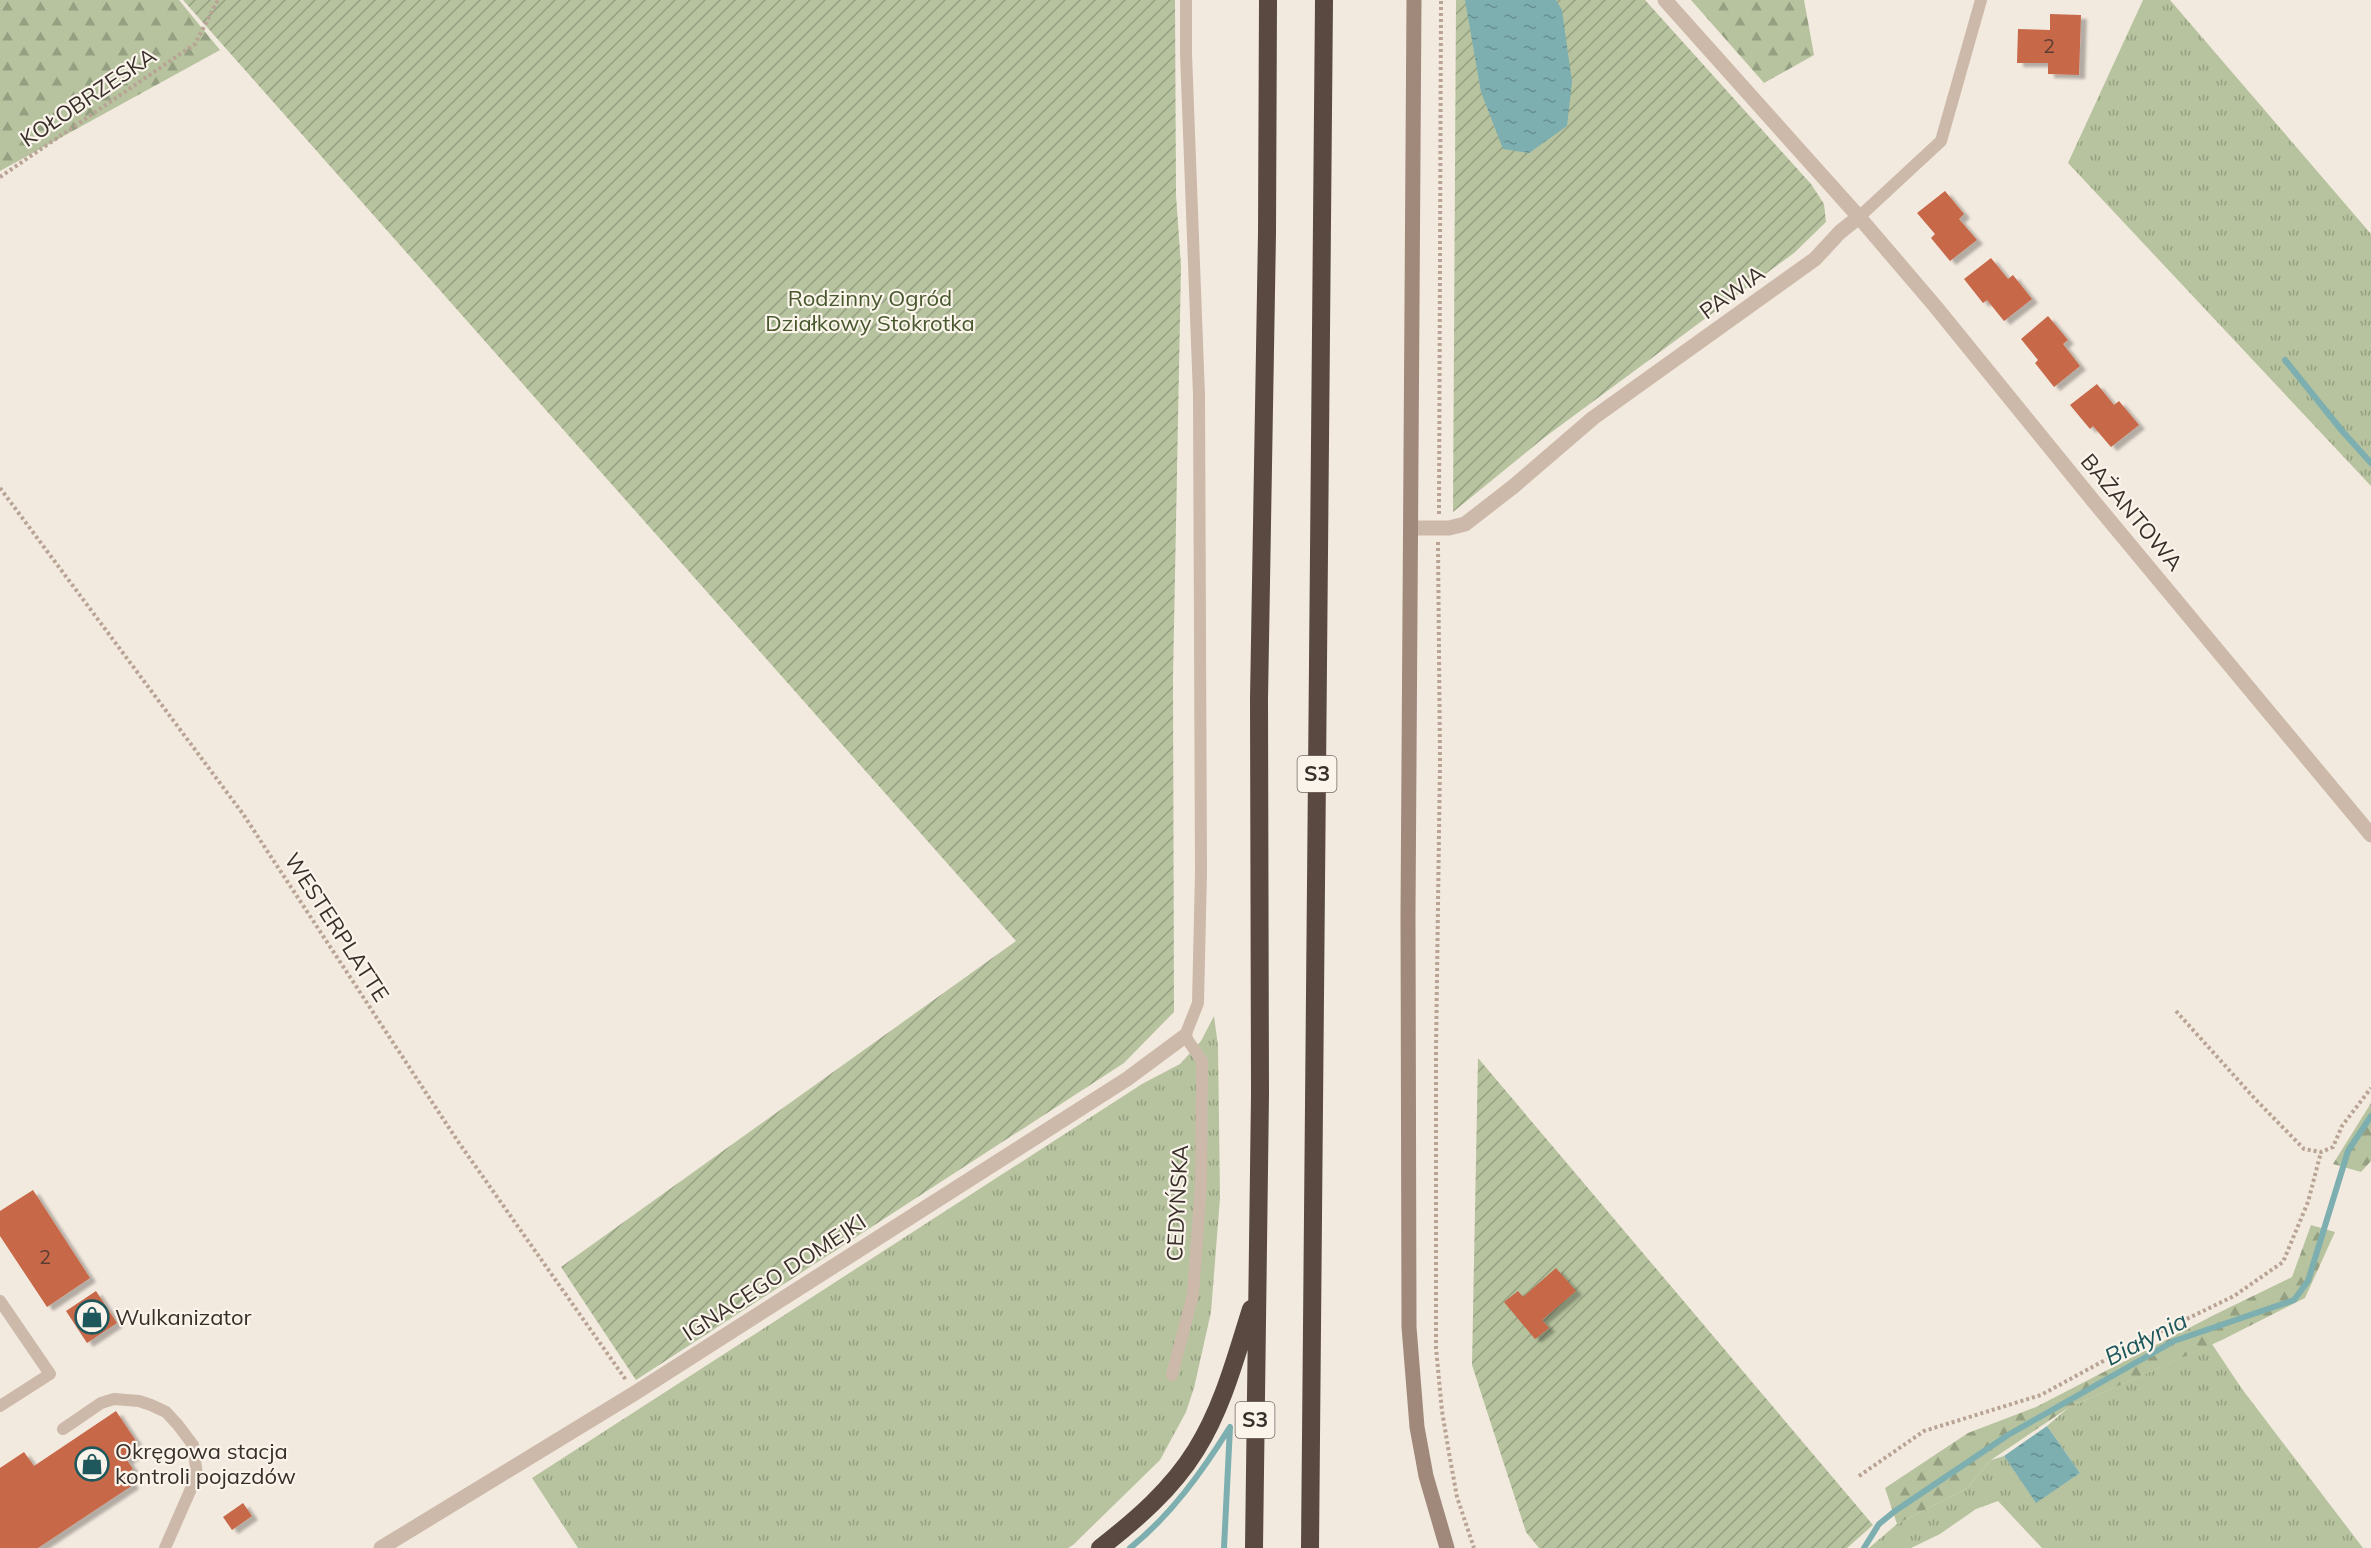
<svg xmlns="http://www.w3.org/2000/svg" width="2371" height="1548" viewBox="0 0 2371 1548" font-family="Mulish,sans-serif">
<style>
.grass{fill:url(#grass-tufts)}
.forest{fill:url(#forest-firs)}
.garden{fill:url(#garden-furrows)}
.water{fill:url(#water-ripples)}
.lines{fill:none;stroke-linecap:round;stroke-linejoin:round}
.stream{stroke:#7dafb1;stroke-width:6}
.building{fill:#c76748;filter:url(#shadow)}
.path{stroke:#b8a394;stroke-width:4;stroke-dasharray:3 3;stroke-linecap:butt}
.service{stroke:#ccb9aa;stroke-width:12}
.minor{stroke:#ccb9aa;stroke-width:15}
.secondary{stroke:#a0887b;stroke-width:15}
.motorway{stroke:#5a4941;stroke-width:18}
.labels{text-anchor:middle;stroke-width:4.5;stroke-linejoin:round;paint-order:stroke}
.number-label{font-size:20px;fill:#5c3d32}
.shield{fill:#faf4eb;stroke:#736a64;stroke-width:1.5}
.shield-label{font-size:21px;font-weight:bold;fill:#392f2a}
.street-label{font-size:22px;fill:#392f2a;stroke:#faf4eb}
.park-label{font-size:22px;fill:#48582d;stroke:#faf4eb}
.poi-label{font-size:22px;fill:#392f2a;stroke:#faf4eb;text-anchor:start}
.water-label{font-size:24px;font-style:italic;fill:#1e585c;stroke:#faf4eb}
</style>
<defs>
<pattern id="grass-tufts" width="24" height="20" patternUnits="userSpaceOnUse" patternTransform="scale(1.5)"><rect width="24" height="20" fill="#b6c39e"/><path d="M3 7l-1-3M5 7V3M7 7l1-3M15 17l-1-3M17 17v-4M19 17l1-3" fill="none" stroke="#959f81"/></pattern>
<pattern id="forest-firs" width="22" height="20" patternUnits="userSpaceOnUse" patternTransform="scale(1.5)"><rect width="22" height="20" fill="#b6c39e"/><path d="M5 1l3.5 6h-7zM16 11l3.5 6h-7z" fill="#959f81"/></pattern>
<pattern id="garden-furrows" width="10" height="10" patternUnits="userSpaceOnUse" patternTransform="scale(1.5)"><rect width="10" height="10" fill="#b6c39e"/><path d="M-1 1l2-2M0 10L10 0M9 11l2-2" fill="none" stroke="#959f81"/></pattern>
<pattern id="water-ripples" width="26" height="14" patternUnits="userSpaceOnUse" patternTransform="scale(1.5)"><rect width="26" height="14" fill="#7dafb1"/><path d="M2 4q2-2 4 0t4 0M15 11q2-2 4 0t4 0" fill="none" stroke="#678f90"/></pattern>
<filter id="shadow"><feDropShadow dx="6" dy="4" stdDeviation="1.5" flood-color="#0004"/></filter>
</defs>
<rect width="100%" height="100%" fill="#f3eadf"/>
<path class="grass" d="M2143 0H2170L2371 234V486L2068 163Z
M1214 1016 1218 1046 1220 1198 1211 1312 1194 1388 1186 1412 1160 1460 1073 1545 1068 1548H578L532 1478 1142 1084 1180 1064 1201 1041Z
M2212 1344 2242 1389 2363 1548H2042L1998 1501 1976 1509 1940 1534 1911 1548H1869L1897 1524 1966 1489 1991 1460 2004 1456 2036 1502 2080 1473 2047 1426 2068 1408Z"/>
<path class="forest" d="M0 0H179L220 50 0 171Z
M1691 0H1804L1814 55 1764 83Z
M2371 1103V1161L2361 1172 2333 1164Z
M2311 1225 2335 1232 2305 1298 2222 1340 2068 1408 1991 1460 1966 1489 1897 1524 1885 1488 1968 1433 2036 1407 2216 1314 2292 1277Z"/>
<path class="garden" d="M183 0H1175L1176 195 1181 266 1173 678 1174 1012 1124 1063 636 1380 561 1267 1016 941Z
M1456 0H1645L1811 184 1824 204 1826 222 1794 253 1545 437 1453 512Z
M1478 1058 1873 1525 1847 1548H1539L1526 1532 1472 1365Z"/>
<path class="water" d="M1465 0H1556L1562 10 1572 82 1567 126 1529 153 1503 149 1481 92Z
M2047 1426 2080 1473 2036 1503 2004 1456Z"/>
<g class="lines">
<path class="stream" d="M2285 360 2343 432 2371 463
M1130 1548C1171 1515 1202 1472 1230 1427L1224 1548
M1864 1548 1879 1524 1895 1511 2008 1435 2174 1341 2294 1300 2308 1281 2348 1151 2371 1116"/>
</g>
<path class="building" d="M2050 14 2081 15 2079 75 2048 74V63H2017L2018 29 2050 30Z
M1945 191 1964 214 1959 219 1977 240 1950 261 1931 238 1935 234 1917 213Z
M1991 258 2008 279 2013 275 2032 299 2004 321 1987 300 1983 303 1964 279Z
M2048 316 2068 340 2063 344 2080 366 2054 387 2035 363 2038 360 2021 339Z
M2097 384 2114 405 2119 401 2139 425 2111 447 2093 426 2090 429 2070 405Z
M33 1190 90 1278 47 1307 0 1236V1211Z
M1556 1268 1576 1291 1542 1320 1549 1328 1535 1339 1504 1302 1518 1291 1523 1297Z
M96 1291 117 1323 87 1343 66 1311Z
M116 1411 136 1441 128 1446 134 1455 127 1460 133 1469 126 1474 133 1485 38 1548H0V1468L24 1452 34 1466Z
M243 1503 252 1516 232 1530 223 1517Z"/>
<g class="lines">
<path class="path" d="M0 177 195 44 218 0
M0 488 243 814 457 1140 626 1380
M1439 514 1441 0
M1438 542 1440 761 1436 1050V1348L1442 1411 1449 1453 1457 1497 1474 1548
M2176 1011 2256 1100 2304 1149 2321 1152 2333 1147 2342 1126 2371 1088
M1859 1476 1924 1431 2041 1395 2129 1347 2234 1296 2283 1262 2308 1202 2321 1152"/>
<path class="service" d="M1859 217 1941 141 1981 0
M0 1301 50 1374 0 1406
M1172 1375 1193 1294 1201 1184 1202 1061 1185 1036 1198 1003 1201 872 1199 395 1186 54V0
M63 1429 101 1403 114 1399 139 1401 151 1405 166 1412 178 1425 193 1445 197 1475 165 1548"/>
<path class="minor" d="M1665 0 1859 217 1935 306 2095 503 2371 835
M1412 528H1449L1465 524 1514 486 1593 418 1815 259 1840 232 1859 217
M381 1548 635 1393 1127 1079 1185 1036"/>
<path class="secondary" d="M1414 0 1408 914 1409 1327 1417 1427 1426 1476 1447 1548"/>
<path class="motorway" d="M1100 1548C1136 1520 1172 1489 1196 1450 1223 1407 1236 1356 1251 1309
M1254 1548 1260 1094 1259 699 1267 233 1268 0
M1310 1548 1324 0"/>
</g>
<defs>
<symbol id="shop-ring" viewBox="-11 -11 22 22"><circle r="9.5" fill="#faf4eb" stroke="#1e585c" stroke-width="1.5"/><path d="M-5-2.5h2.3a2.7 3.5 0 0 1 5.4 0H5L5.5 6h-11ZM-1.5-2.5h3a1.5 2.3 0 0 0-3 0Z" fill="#1e585c"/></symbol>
</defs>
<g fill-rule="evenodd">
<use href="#shop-ring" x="73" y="1298" width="38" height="38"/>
<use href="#shop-ring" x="73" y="1445" width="38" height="38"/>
</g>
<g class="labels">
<g class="number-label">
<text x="2049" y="53">2</text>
<text x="45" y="1264">2</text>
</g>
<g class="shield">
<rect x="1297.5" y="756" width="39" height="36" rx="4.5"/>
<rect x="1235.5" y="1402" width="39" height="36" rx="4.5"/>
</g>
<g class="shield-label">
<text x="1317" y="781">S3</text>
<text x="1255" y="1427">S3</text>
</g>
<g class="street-label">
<text transform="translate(88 97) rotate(-34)" y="8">KOŁOBRZESKA</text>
<text transform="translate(1732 292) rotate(-36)" y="8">PAWIA</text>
<text transform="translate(2132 512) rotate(50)" y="8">BAŻANTOWA</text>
<text transform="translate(337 927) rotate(57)" y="8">WESTERPLATTE</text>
<text transform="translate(1177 1203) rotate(-87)" y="8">CEDYŃSKA</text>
<text transform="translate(774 1277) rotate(-33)" y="8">IGNACEGO DOMEJKI</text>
</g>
<g class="park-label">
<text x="870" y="306">Rodzinny Ogród<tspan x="870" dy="25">Działkowy Stokrotka</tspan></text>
</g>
<g class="poi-label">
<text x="115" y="1325">Wulkanizator</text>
<text x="115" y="1459">Okręgowa stacja<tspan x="115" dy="25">kontroli pojazdów</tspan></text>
</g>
<g class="water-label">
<text transform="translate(2146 1339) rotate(-27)" y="8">Białynia</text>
</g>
</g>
</svg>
